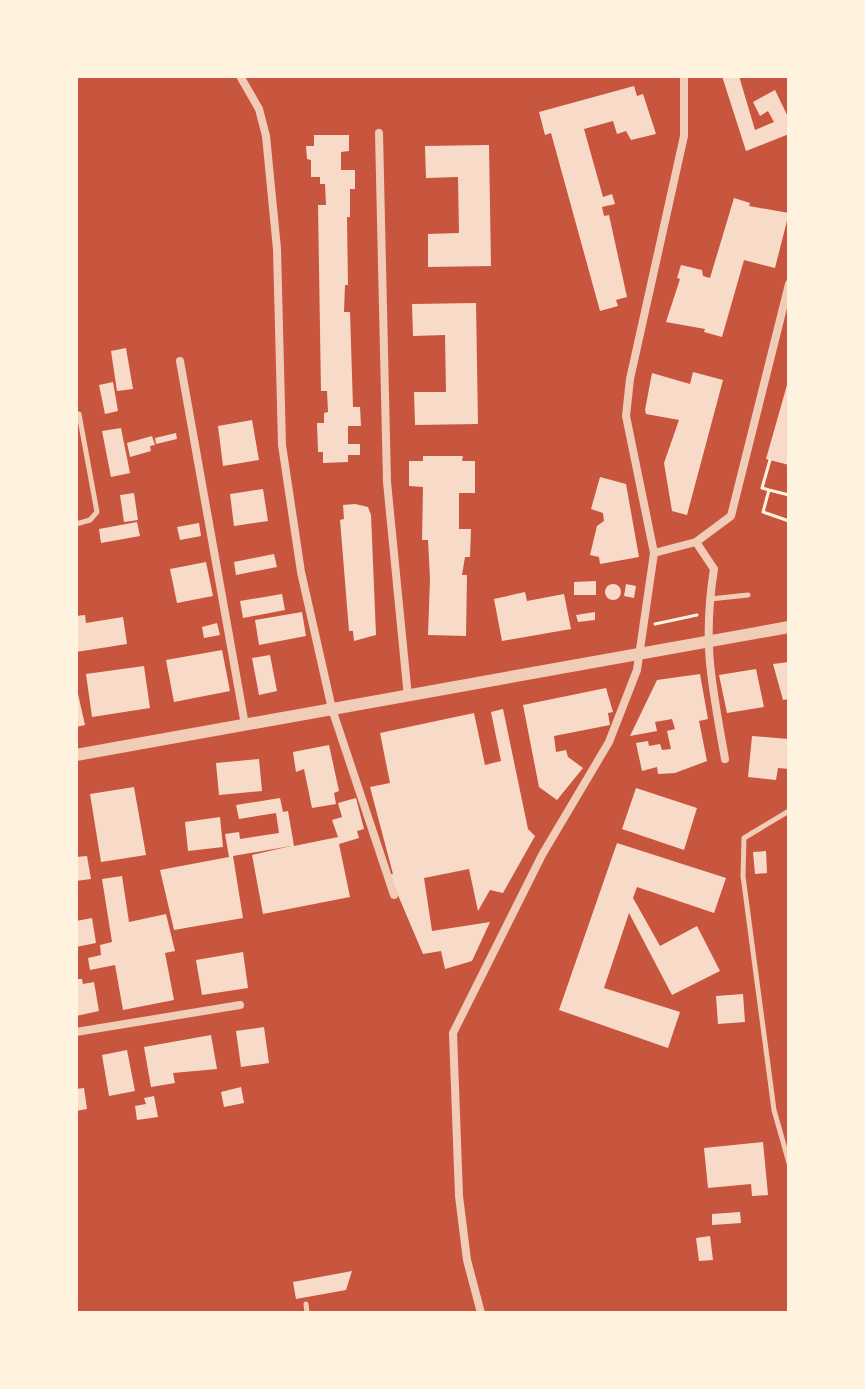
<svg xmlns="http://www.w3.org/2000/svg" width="865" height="1389" viewBox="0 0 865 1389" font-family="Arial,sans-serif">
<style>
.building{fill:#f7dbc8}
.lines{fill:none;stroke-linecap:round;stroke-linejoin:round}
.path{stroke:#fff3e0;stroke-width:3}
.service{stroke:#f1ccb7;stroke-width:5}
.minor{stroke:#f1ccb7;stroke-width:8}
.tertiary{stroke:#f1ccb7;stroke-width:12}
</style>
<rect width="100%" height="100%" fill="#c8553d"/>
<path class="building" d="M722 76H739L755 130 774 122 768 111 760 116 753 102 775 90 789 119V134L746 151Z
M634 86 637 96 643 94 656 134 631 140 626 131 617 134 613 121 584 129 603 197 612 194 615 204 602 207 604 216 609 215 627 297 616 300 618 306 600 311 551 133 545 135 539 112Z
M314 135H349V151L341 152V170H355V189H350V217H347L348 285H345L344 312H350L353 407H360L361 426H348V444H360V455H348V462L323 463V452H318L317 423H324V413L328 412 327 391H321L318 205H326L325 184H320V177H311V160L307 159 306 146H314Z
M489 145 491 266 428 267V234L459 233 458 177 426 178 425 146Z
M734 198 750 203 749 206 789 213 775 268 744 260 722 337 704 332 705 329 666 322 680 279 677 278 681 265 702 270 703 276 710 278Z
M476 303 478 424 415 425 414 392H446L445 335 413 336 412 304Z
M126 348 133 389 117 391 111 351Z
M693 372 723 380 687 515 672 511 664 463 679 420 646 414 645 410 652 373 690 384Z
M789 378V465L766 459Z
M113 382 118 411 105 414 99 385Z
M252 420 259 460 223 466 218 426Z
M121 428 130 473 111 477 102 431Z
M176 433 177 439 156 444 155 438Z
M152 436 155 445 150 446 151 451 130 457 127 443Z
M423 456H463L462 461H475V493H459V529H471L470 557H465L462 575H467L466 636 428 635 430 579 428 540H422L423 487 409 486V461H423Z
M600 477 626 484 639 557 600 564 599 557 590 555 597 526 604 521 603 513 591 509Z
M263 489 268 521 234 526 230 494Z
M134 493 138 520 124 522 120 495Z
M355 504 368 507 371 515 376 635 354 641 353 631H349L340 520 344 519 343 505Z
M137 522 140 536 101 543 99 529Z
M199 523 201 536 180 540 177 527Z
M274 554 277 567 236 575 234 562Z
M206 562 213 596 177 603 170 569Z
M596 581V595H574V582Z
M626 584 636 586 634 598 624 596Z
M605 592a8 8 0 1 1 16 0a8 8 0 1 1-16 0Z
M525 592 527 601 564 594 571 629 502 641 494 599Z
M282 594 285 610 243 618 240 601Z
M302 612 306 636 259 645 255 620Z
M595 612V620L578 622 576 615Z
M85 615 86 623 123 617 127 644 76 652V616Z
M217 623 220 635 204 638 202 627Z
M222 650 230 691 174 702 166 660Z
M270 655 277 691 259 695 252 658Z
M789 662V699L783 700 773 664Z
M144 666 150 708 92 717 86 674Z
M756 669 764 707 727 713 719 675Z
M700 674 708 719 699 721 707 761 675 773 658 774 657 767 642 771 636 743 648 741 649 746 660 744 662 750 671 749 667 731 675 729 672 719 655 722 657 731 630 736 657 680Z
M76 685 85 725 76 727Z
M606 688 613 712 608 713 610 725 554 736 556 752 566 750 568 757 583 768 557 800 539 787 523 705Z
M503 709 528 829 535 836 503 893 490 890 478 911 469 869 424 878 432 931 490 922 472 961 445 969 441 951 423 954 389 874H393L370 787 390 783 380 733 474 713 485 765 501 761 491 712Z
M752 736 789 739V769L778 768 776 780 748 777Z
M329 745 339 791 334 793 336 804 312 808 304 769 296 772 293 752Z
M259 759 262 791 219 795 216 763Z
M134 787 146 855 101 862 90 794Z
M636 788 697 808 684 850 622 829Z
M280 798 283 812 288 811 294 846 338 837 332 820 342 817 338 803 356 798 364 829 357 831 359 838 339 844 350 897 263 914 252 855 291 846 233 856 243 918 174 930 160 870 229 857 225 834 239 832 240 839 279 833 276 813 239 819 236 805Z
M220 817 223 847 188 851 185 822Z
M617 843 726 878 714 913 637 887 633 898 660 946 697 926 720 971 672 995 629 913 604 988 680 1012 668 1048 559 1010Z
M766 851 767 873 755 874 753 852Z
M87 856 91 879 76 881V857Z
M122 876 129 922 166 914 175 951 165 953 174 1000 123 1010 115 965 90 970 88 958 101 955 100 945 112 942 102 879Z
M92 918 96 943 76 947V921Z
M243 952 248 988 202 995 196 960Z
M76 979H82L83 984 94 982 99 1011 76 1016Z
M743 994 745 1022 718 1024 716 996Z
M264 1027 269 1063 241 1067 236 1031Z
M211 1035 217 1069 173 1073 175 1083 151 1087 144 1047Z
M127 1050 135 1091 109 1096 102 1055Z
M241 1087 244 1103 224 1107 221 1092Z
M84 1088 87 1109 76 1111V1089Z
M154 1096 158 1117 137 1120 135 1106 146 1104 144 1098Z
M763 1142 768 1195 752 1196 751 1184 708 1188 704 1148Z
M740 1212 741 1223 712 1225V1214Z
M710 1236 713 1260 699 1261 696 1238Z
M352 1271 346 1290 296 1299 293 1282Z"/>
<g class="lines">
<path class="path" d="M769 490 762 488 770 460
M789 495 769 490 763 512 789 521
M655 624 697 615"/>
<path class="service" d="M76 524 90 520 97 512 79 414
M710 599 748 595
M789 811 744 838 743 876 774 1110 789 1163
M306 1304 307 1313"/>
<path class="minor" d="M240 76 259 109 266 136 277 249 282 445 301 572 332 709 394 895
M379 133 387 482 408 697
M180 361 245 725
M696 542 731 516 789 284
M654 553 696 542 714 569C702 644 712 685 725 759
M76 1032 240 1005
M481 1313 467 1260 459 1196 453 1033 542 855 609 742 637 670 654 553 626 416 630 379 684 136V76"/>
<path class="tertiary" d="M76 755 789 627"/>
</g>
<rect width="865" height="1389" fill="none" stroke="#fff3e0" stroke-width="156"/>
</svg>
